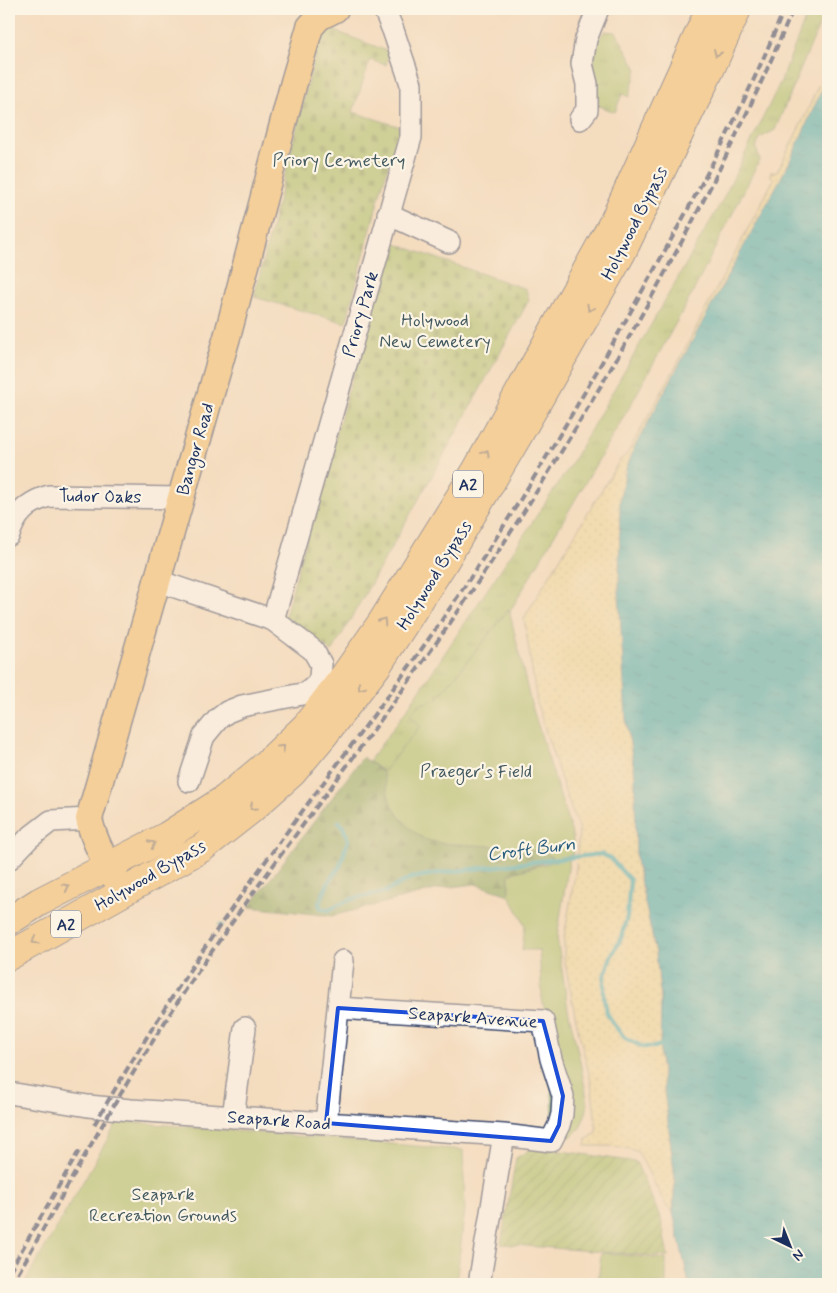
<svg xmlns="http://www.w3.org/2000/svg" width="837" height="1293" viewBox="0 0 837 1293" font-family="Mynerve,sans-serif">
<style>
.grass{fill:url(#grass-tufts);stroke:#5e7863}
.forest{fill:url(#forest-firs);stroke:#4e6a5d}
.sand{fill:url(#sand-dots);stroke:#84847e}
.cemetery{fill:url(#cemetery-stones);stroke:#5e7863}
.park{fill:#a2c068;stroke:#5e7863}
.garden{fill:url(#garden-furrows);stroke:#5e7863}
.water{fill:url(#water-ripples);stroke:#2c6e8a}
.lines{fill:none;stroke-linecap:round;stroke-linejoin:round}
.stream{stroke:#3dadb7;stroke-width:4.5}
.minor-casing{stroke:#3c496d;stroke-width:24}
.major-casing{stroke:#3c496d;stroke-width:29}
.highway-casing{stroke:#3c496d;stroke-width:30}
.minor{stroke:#fff;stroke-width:21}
.major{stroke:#f7bf6c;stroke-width:26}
.highway{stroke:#f7bf6c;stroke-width:28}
.rail{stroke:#1b2f5e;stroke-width:4;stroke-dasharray:8 4;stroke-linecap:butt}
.oneway{stroke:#7e7064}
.marked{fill:none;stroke:#1d4ed8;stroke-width:4;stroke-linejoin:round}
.labels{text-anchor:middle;stroke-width:4.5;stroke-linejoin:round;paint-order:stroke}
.shield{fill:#fcf5e5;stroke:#5e6a86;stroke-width:1}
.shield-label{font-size:16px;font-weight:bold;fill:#1b2f5e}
.park-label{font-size:18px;fill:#445a61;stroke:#fcf5e5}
.street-label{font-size:18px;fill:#1b2f5e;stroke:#fcf5e5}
.water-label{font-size:19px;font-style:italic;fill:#275b7d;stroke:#fcf5e5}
</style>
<defs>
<pattern id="grass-tufts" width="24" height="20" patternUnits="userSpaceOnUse" patternTransform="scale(1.25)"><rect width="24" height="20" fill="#a2c068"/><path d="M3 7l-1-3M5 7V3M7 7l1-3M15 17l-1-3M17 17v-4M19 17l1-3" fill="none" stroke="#839c59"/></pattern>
<pattern id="forest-firs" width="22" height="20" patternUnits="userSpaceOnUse" patternTransform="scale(1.25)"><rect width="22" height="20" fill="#81a65c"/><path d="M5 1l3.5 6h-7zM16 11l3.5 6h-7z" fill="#69884f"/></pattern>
<pattern id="sand-dots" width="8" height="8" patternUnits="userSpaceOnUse" patternTransform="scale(1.25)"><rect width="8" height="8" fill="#eeda9e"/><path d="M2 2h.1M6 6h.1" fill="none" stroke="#ccbb8a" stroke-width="1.8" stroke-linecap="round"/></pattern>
<pattern id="cemetery-stones" width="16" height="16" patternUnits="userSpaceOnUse" patternTransform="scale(1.25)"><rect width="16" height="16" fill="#a2c068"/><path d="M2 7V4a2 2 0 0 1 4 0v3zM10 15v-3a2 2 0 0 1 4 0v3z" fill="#839c59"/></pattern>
<pattern id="garden-furrows" width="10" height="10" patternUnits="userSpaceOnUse" patternTransform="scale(1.25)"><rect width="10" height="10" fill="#a2c068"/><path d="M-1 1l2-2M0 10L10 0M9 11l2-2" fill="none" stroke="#839c59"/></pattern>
<pattern id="water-ripples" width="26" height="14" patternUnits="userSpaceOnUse" patternTransform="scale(1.25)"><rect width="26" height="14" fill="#3dadb7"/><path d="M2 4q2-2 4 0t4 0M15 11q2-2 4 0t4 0" fill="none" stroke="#328d98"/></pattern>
</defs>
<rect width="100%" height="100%" fill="#fcf5e5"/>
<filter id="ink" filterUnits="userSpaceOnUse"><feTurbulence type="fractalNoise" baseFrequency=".02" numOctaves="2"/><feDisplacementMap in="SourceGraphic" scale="10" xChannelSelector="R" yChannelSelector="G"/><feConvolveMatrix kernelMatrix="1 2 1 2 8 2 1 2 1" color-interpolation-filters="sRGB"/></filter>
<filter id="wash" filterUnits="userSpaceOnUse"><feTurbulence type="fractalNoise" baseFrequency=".0096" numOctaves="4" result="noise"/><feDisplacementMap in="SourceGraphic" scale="20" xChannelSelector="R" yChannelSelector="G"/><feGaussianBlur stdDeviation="1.12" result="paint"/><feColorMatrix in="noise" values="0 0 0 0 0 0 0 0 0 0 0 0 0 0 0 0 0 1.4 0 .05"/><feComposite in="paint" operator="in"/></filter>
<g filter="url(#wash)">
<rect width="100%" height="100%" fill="#f4dcbf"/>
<path class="grass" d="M809 9H826L775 130 760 138 756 148 760 159 693 292 630 406 509 613 436 700 411 714 421 726 383 772 369 761 408 708 570 466 722 201 781 81Z
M605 31 616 32 637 69 629 97 622 94 615 112 599 106C596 83 587 49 605 31Z"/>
<path class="forest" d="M363 757 383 772 390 802 398 815 409 827 424 839 440 843 494 846 512 853 541 850 555 859 509 874V895L475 884 443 888 332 916 249 907Z"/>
<path class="sand" d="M828 63V93L626 719 635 774 636 860 656 953 661 999 660 1056 675 1179 673 1213 666 1206 638 1152C622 1145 604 1146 586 1146L587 1139 597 1133 591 1082 577 1025 564 958V938L576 868 579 830 564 789 537 704 524 618 620 460 627 454 675 368 774 179 770 175 771 172H777L806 114Z"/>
<path class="cemetery" d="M330 29 390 52 386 65 370 60 353 112 401 127 381 190 346 323 254 297 320 35Z
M390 242 526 289 529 300 445 453 332 652 285 616Z"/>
<path class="park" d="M509 609 530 700 573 837V854L555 859 541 850 511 853 494 846 440 843 424 839 409 827 398 815 390 802 383 772 420 726 410 714 418 705 437 699Z
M570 857 557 937 568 1009 580 1061 588 1104 586 1113 580 1128 572 1136 564 1139H554L550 1035 542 999 539 950H522L525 925 509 895V874Z
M118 1121 463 1150 465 1209 456 1284H24Z
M601 1253 666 1259V1284H598Z"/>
<path class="garden" d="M534 1147 636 1162 661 1219 668 1257 501 1244 516 1158Z"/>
<path class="water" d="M828 76V1284H689L673 1213 675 1179 660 1056 661 998 656 953 636 860 635 774 626 719 619 593 620 497 626 469 635 446 789 163Z"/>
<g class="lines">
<path class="stream" d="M339 822 344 828 348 840 340 866 329 881 319 904 322 909 328 910 352 899 385 892 411 878 439 873 601 854 610 858 630 880 627 917 621 938 611 957 604 977V997L607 1013 614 1025 625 1038 643 1047H655L661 1045
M220 925H222"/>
</g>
</g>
<g filter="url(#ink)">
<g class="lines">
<defs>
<path id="minor" d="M580 119 587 110V84L582 64 586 39 598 9
M388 214 449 242
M9 535C15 514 28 502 49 496L181 498
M158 581 273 620 313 650 321 664 320 678 317 684 307 693 242 706 227 712 218 719 204 736 189 781
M273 620 411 137V84L393 30 384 9
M9 859 29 838 51 821 89 819
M9 1093 88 1106 131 1110 504 1135 551 1141 559 1125 562 1114 563 1096 551 1059 543 1021 338 1008
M233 1117 245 1028
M326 1123 343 961
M479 1284 504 1135"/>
<path id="major" d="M123 891C109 867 95 846 89 819L229 330 294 82 310 27 319 17 335 9"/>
<path id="highway" d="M9 921 39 902 167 836 225 799 261 769 306 726 342 679 382 622 476 471 614 221 710 9
M9 956 202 848 248 812 292 773 323 736 377 666 444 562 518 436 622 252 710 70 737 9"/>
</defs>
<use href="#minor" class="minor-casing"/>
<use href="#major" class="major-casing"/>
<use href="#highway" class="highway-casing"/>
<use href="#minor" class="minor"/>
<use href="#major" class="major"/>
<use href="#highway" class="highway"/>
<path class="rail" d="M94 1125C134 1056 176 989 221 924 281 837 347 753 408 668 496 546 572 417 645 286 696 196 746 105 784 9
M9 1272 79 1151
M12 1284C72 1179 129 1073 197 973 277 855 367 743 448 626 507 541 561 454 613 365 680 249 742 132 793 9"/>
</g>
<defs><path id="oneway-chevron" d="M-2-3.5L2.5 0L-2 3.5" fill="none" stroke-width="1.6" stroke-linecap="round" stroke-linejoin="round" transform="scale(1.25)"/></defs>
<g class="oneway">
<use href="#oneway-chevron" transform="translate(717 53) rotate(114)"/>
<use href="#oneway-chevron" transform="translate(590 308) rotate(119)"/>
<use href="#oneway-chevron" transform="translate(486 453) rotate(-61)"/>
<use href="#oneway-chevron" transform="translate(383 621) rotate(-57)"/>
<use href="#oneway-chevron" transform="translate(361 687) rotate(127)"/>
<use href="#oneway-chevron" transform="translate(282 748) rotate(-44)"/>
<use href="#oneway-chevron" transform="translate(253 807) rotate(138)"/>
<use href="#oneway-chevron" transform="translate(152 844) rotate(-27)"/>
<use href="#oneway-chevron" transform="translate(66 887) rotate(-28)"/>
<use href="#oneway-chevron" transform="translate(35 941) rotate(151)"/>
</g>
</g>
<path d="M0 0H837V1293H0ZM338 1008 543 1021 563 1096 559 1125 551 1141 326 1123Z" fill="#f4dcbf" fill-opacity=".55" fill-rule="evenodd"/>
<path class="marked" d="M338 1008 543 1021 563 1096 559 1125 551 1141 326 1123Z"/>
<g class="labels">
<g class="shield">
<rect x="453" y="470.5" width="30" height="27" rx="4"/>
<rect x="51" y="910.5" width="30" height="27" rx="4"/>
</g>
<g class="shield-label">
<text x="468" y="490">A2</text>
<text x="66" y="930">A2</text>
</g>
<g class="park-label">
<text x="339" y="166">Priory Cemetery</text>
<text x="435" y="326">Holywood<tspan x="435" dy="21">New Cemetery</tspan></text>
<text x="476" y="777">Praeger's Field</text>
<text x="163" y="1200">Seapark<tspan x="163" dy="21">Recreation Grounds</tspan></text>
</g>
<g class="street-label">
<text transform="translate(634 223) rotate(-63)" y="6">Holywood Bypass</text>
<text transform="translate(360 314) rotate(-74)" y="6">Priory Park</text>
<text transform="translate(195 449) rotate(-74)" y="6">Bangor Road</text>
<text transform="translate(100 496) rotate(1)" y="6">Tudor Oaks</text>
<text transform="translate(434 575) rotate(-58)" y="6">Holywood Bypass</text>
<text transform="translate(150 875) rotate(-30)" y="6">Holywood Bypass</text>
<text transform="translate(473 1017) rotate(4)" y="6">Seapark Avenue</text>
<text transform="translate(279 1120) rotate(4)" y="6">Seapark Road</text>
</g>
<g class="water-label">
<text transform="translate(531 848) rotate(-7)" y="7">Croft Burn</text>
</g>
</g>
<rect width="837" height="1293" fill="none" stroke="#fcf5e5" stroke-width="30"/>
<g transform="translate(790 1246) rotate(137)" stroke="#fcf5e5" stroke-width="4" paint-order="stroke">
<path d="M0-4L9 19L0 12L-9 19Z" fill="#1b2f5e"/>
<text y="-8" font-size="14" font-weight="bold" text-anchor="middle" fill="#1b2f5e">N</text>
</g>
</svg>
